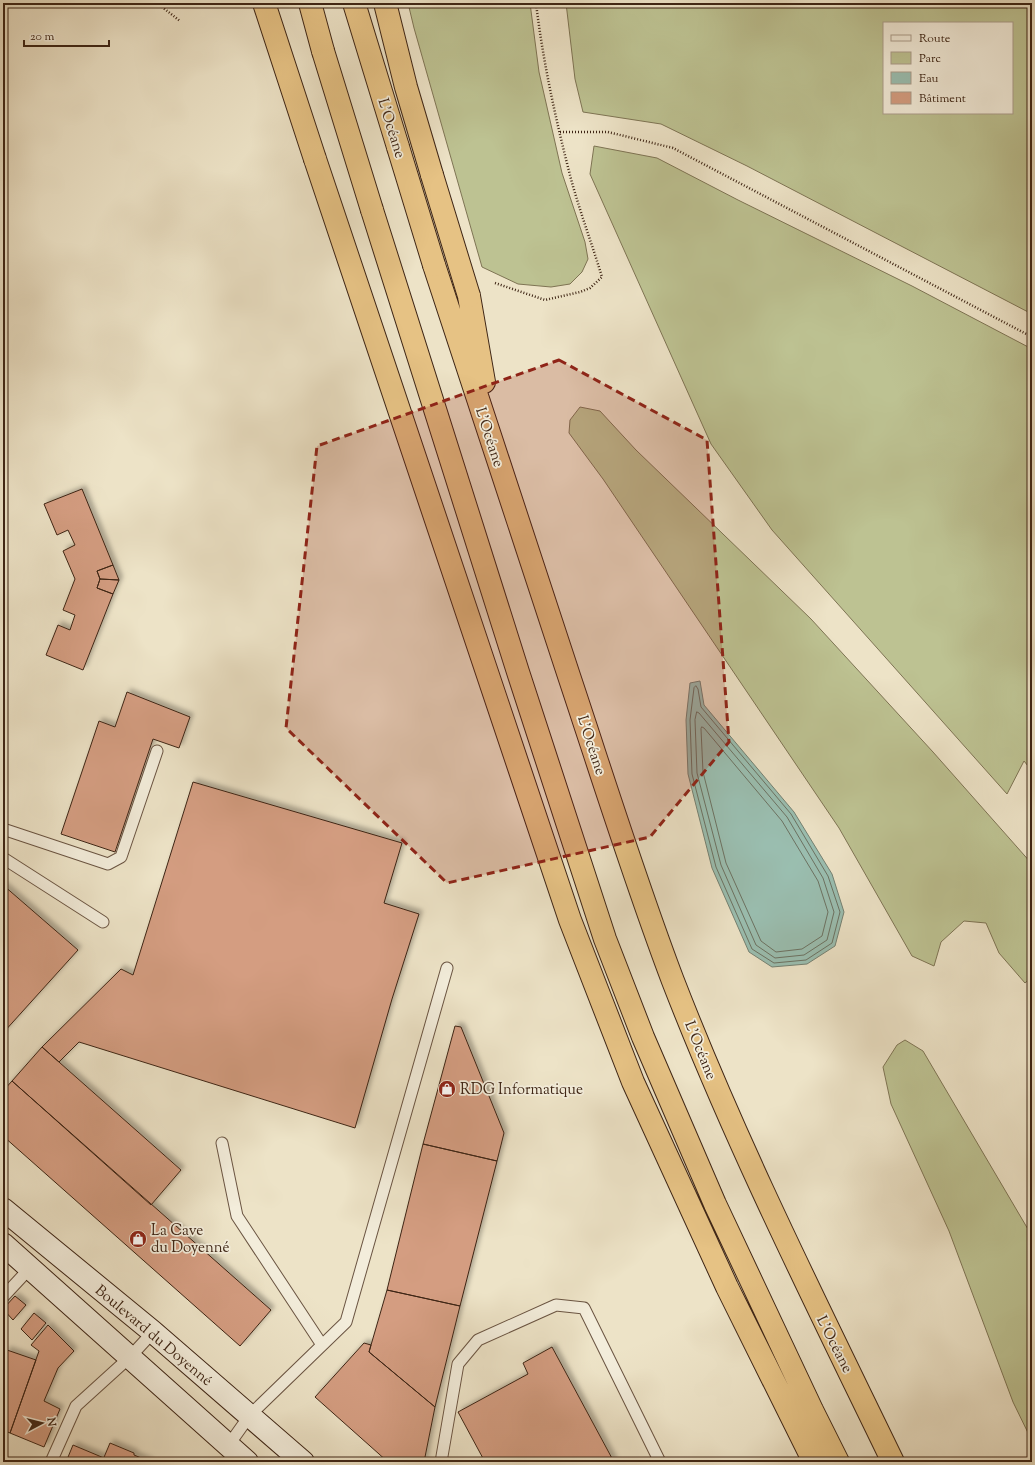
<svg xmlns="http://www.w3.org/2000/svg" width="1035" height="1465" viewBox="0 0 1035 1465" font-family="'Sorts Mill Goudy',serif">
<style>
.green{fill:#bdc292;stroke:#7e7454;fill-rule:evenodd}
.water{fill:#9abeb0;stroke:#758172}
.lines{fill:none;stroke-linecap:round;stroke-linejoin:round}
.shore{stroke:#6c7262;stroke-width:1}
.building{fill:#d49d81;stroke:#3e2515;filter:url(#shadow)}
.lane-casing{stroke:#6a5442;stroke-width:13}
.secondary-casing{stroke:#3e2515;stroke-width:24}
.highway-casing{stroke:#3e2515;stroke-width:24}
.path{stroke:#3e2515;stroke-width:2.5;stroke-dasharray:1 2;stroke-linecap:butt}
.lane{stroke:#f3eddb;stroke-width:11}
.secondary{stroke:#f3eddb;stroke-width:22}
.highway{stroke:#e6c284;stroke-width:22}
.highway-bridge-casing{stroke:#3e2515;stroke-width:24;stroke-linecap:butt}
.highway-bridge{stroke:#e6c284;stroke-width:22}
.marked{fill:#8f2418;fill-opacity:0.2;stroke:#8f2418;stroke-width:3;stroke-dasharray:8 5;stroke-linejoin:round}
.labels{text-anchor:middle;stroke-width:3.5;stroke-linejoin:round;paint-order:stroke}
.street-label{font-size:15px;fill:#3e2515;stroke:#f3eddb}
.poi-label{font-size:15px;fill:#3e2515;stroke:#f3eddb;text-anchor:start}
</style>
<defs>
<filter id="shadow"><feDropShadow dx="3.5" dy="-3.5" stdDeviation="2" flood-color="#0004"/></filter>
</defs>
<rect width="100%" height="100%" fill="#ede3c7"/>
<filter id="stains"><feTurbulence type="fractalNoise" baseFrequency=".005" numOctaves="4"/><feColorMatrix values="0 0 0 0 .2 0 0 0 0 .09 0 0 0 0 .02 0 0 0 .5 -.17"/></filter>
<radialGradient id="worn" r=".72"><stop offset=".6" stop-color="#630" stop-opacity="0"/><stop offset="1" stop-color="#630" stop-opacity=".3"/></radialGradient>
<path class="green" d="M408 3H530L539 72 562 173 585 242 588 259 582 272 570 284 551 287 518 284 482 267 414 28Z
M566 3H1032V314L747 166 661 124 583 112 575 79ZM884 23H1012V113H884Z
M594 146 657 158 738 200 912 286 1032 349V771L1024 761 1007 794 772 530 711 444 590 174Z
M580 407 600 411 636 450 811 619 933 752 1032 864V977L1025 983 999 953 986 923 964 921 941 942 934 966 912 956 839 828 603 479 569 433 570 420Z
M905 1040 923 1051 1032 1236V1441L1013 1402 949 1231 891 1104 883 1067 897 1045Z"/>
<path class="water" d="M700 681 704 705 794 812 832 874 844 912 835 946 807 964 772 967 749 952 712 868 688 774 686 720 690 683Z"/>
<g class="lines">
<path class="shore" d="M696 686 698 689 701 707 791 814 828 876 840 912 832 943 806 960 774 963 752 949 716 867 692 774 690 720 694 688Z
M697 712 699 713 787 817 823 878 834 912 827 940 804 955 775 958 756 945 721 865 697 773 695 720Z
M702 727 704 728 782 821 818 881 828 912 822 936 802 949 776 952 761 941 726 863 703 772 701 729Z"/>
</g>
<path class="building" d="M82 489 113 565 97 571 100 579 97 588 113 594 83 670 46 655 58 625 70 630 75 615 63 610 75 579 63 551 75 545 68 530 57 535 44 504Z
M113 565 119 580 100 579 97 571Z
M100 579 119 580 113 594 97 588Z
M127 692 190 717 179 748 153 739 115 852 61 834 99 721 115 727Z
M193 782 402 843 384 903 419 914 392 999 355 1128 79 1042 59 1062 42 1047 121 969 133 975Z
M3 885 78 950 3 1033Z
M455 1026 461 1027 504 1133 497 1161 423 1144Z
M42 1047 181 1170 151 1205 12 1081Z
M12 1081 271 1310 240 1346 3 1136V1091Z
M423 1144 497 1161 460 1306 387 1290Z
M387 1290 460 1306 435 1407 369 1352Z
M15 1296 26 1305 13 1320 3 1309Z
M34 1313 46 1323 32 1340 21 1329Z
M48 1325 74 1351 58 1368 44 1401 60 1409 44 1447 10 1433 39 1351 31 1345Z
M364 1343 371 1345 369 1352 435 1407 424 1462H388L315 1397Z
M552 1347 614 1462H485L458 1412 528 1374 523 1363Z
M7 1350 36 1360 10 1433 3 1430V1361Z
M110 1443 134 1453V1455L151 1462H102Z
M73 1445 104 1458 102 1462H66Z"/>
<g class="lines">
<defs>
<path id="lane" d="M3 829 108 864 121 857 157 751
M3 858 103 922
M222 1143 237 1216 322 1345
M3 1297 30 1268
M228 1446 250 1415 346 1322 447 968
M51 1462 76 1406 130 1357 153 1332
M441 1462 458 1364 478 1340 556 1305 584 1308 660 1462"/>
<path id="secondary" d="M3 1209 153 1332 303 1462
M3 1244 247 1462"/>
<path id="highway" d="M310 3 323 51
M354 3 398 147
M385 3 406 87 432 175
M315 159 570 920 633 1082 727 1287 814 1462
M372 210 518 672 605 939 643 1037 715 1204 812 1410 838 1462
M434 265C479 402 524 539 569 676 603 778 635 881 673 981 737 1146 816 1303 893 1462
M469 296 484 382"/>
</defs>
<use href="#lane" class="lane-casing"/>
<use href="#secondary" class="secondary-casing"/>
<use href="#highway" class="highway-casing"/>
<path class="path" d="M157 3 180 21
M560 132H608L673 148 1032 337
M495 283 545 300 580 292 590 288 602 277C592 244 580 212 571 179 556 121 543 62 536 3"/>
<use href="#lane" class="lane"/>
<use href="#secondary" class="secondary"/>
<use href="#highway" class="highway"/>
<defs>
<path id="highway-bridge" d="M264 3 315 159
M323 51 372 210
M398 147 434 265
M432 175 469 296"/>
</defs>
<use href="#highway-bridge" class="highway-bridge-casing"/>
<use href="#highway-bridge" class="highway-bridge"/>
</g>
<path class="marked" d="M559 360 707 440 729 742 650 837 447 883 286 728 317 446Z"/>
<defs>
<symbol id="shop-disc" viewBox="-11 -11 22 22"><circle r="9.5" fill="#8f2418" stroke="#f3eddb"/><path d="M-5-2.5h2.3a2.7 3.5 0 0 1 5.4 0H5L5.5 6h-11ZM-1.5-2.5h3a1.5 2.3 0 0 0-3 0Z" fill="#fff"/></symbol>
</defs>
<g fill-rule="evenodd">
<use href="#shop-disc" x="437" y="1079" width="20" height="20"/>
<use href="#shop-disc" x="128" y="1229" width="20" height="20"/>
</g>
<g class="labels">
<g class="street-label">
<text transform="translate(392 128) rotate(73)" y="5">L’Océane</text>
<text transform="translate(490 437) rotate(72)" y="5">L’Océane</text>
<text transform="translate(592 745) rotate(72)" y="5">L’Océane</text>
<text transform="translate(701 1050) rotate(68)" y="5">L’Océane</text>
<text transform="translate(154 1335) rotate(40)" y="5">Boulevard du Doyenné</text>
<text transform="translate(835 1344) rotate(63)" y="5">L’Océane</text>
</g>
<g class="poi-label">
<text x="460" y="1094">RDG Informatique</text>
<text x="151" y="1235">La Cave<tspan x="151" dy="17">du Doyenné</tspan></text>
</g>
</g>
<rect width="1035" height="1465" fill="none" stroke="#ede3c7" stroke-width="16"/>
<rect x="4" y="4" width="1027" height="1457" fill="none" stroke="#3e2515" stroke-width="2"/>
<rect x="8" y="8" width="1019" height="1449" fill="none" stroke="#3e2515"/>
<rect x="883" y="22" width="130" height="92" fill="#f3eddb" stroke="#ab9d8c"/>
<rect x="891" y="35" width="20" height="6" fill="#f3eddb" stroke="#ab9d8c"/>
<text x="919" y="42" font-size="12" fill="#3e2515">Route</text>
<rect x="891" y="52" width="20" height="12" fill="#bdc292" stroke="#ab9d8c"/>
<text x="919" y="62" font-size="12" fill="#3e2515">Parc</text>
<rect x="891" y="72" width="20" height="12" fill="#9abeb0" stroke="#ab9d8c"/>
<text x="919" y="82" font-size="12" fill="#3e2515">Eau</text>
<rect x="891" y="92" width="20" height="12" fill="#d49d81" stroke="#ab9d8c"/>
<text x="919" y="102" font-size="12" fill="#3e2515">Bâtiment</text>
<g transform="translate(42 1423) rotate(83)" stroke="#f3eddb" stroke-width="3" paint-order="stroke">
<path d="M0-3L7 15L0 10L-7 15Z" fill="#3e2515"/>
<text y="-6" font-size="11" font-weight="bold" text-anchor="middle" fill="#3e2515">N</text>
</g>
<path d="M24 40v6h85v-6" fill="none" stroke="#3e2515" stroke-width="2"/>
<text x="30" y="40" font-size="12" fill="#3e2515" stroke="#f3eddb" stroke-width="3" paint-order="stroke">20 m</text>
<rect width="100%" height="100%" filter="url(#stains)"/>
<rect width="100%" height="100%" fill="url(#worn)"/>
</svg>
